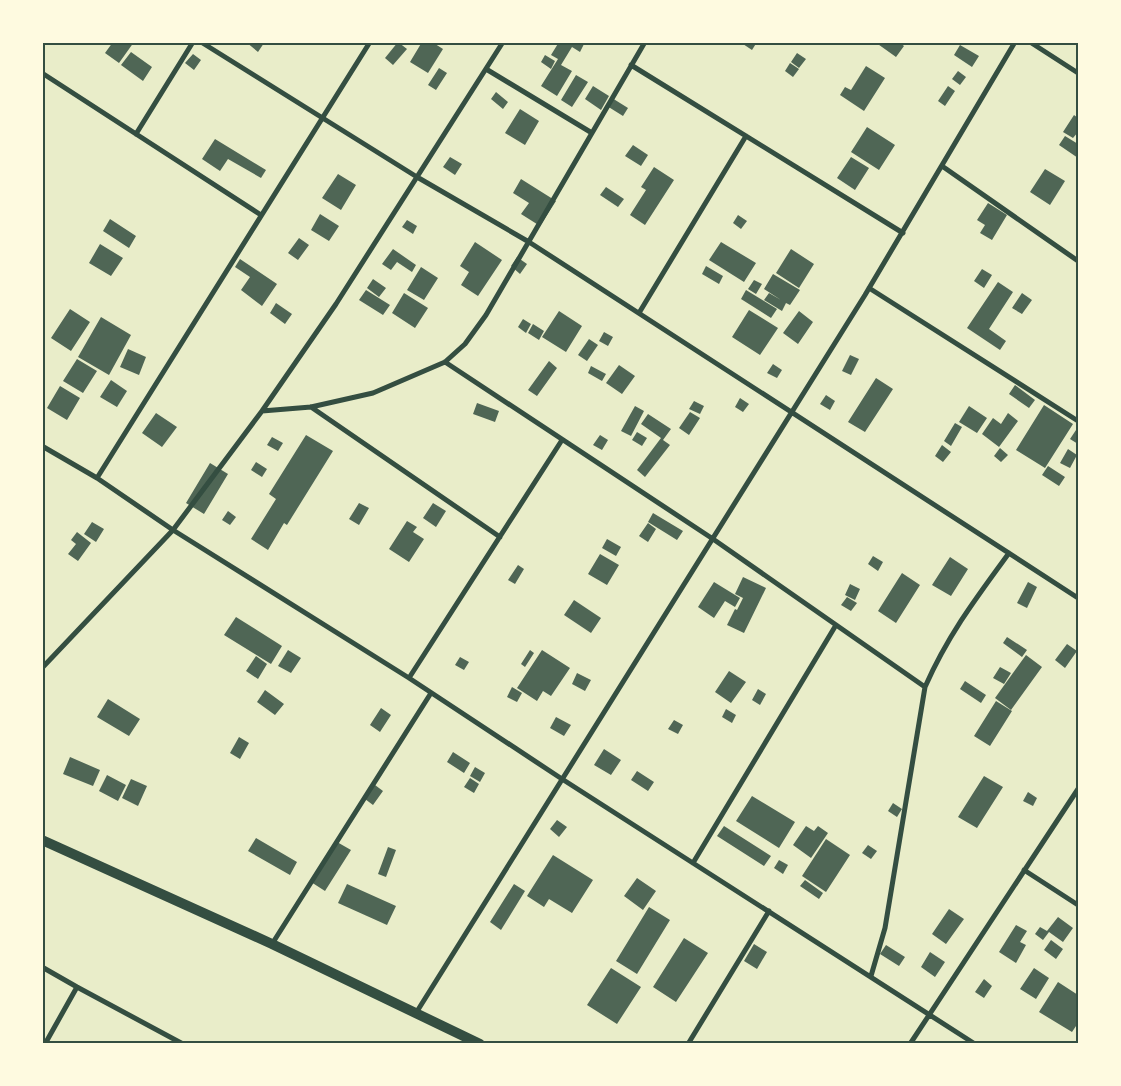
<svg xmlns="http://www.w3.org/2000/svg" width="1121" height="1086" viewBox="0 0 1121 1086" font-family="Figtree,sans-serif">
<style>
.building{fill:#4f6655}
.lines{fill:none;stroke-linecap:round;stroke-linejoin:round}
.minor{stroke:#344e41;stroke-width:5}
.secondary{stroke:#344e41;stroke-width:10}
.neatline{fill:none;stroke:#344e41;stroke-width:2}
</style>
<rect width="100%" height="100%" fill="#e9edc9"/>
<path class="building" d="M113 42H134L119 63 105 53Z
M246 42H263L264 43 258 52Z
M398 42 407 49 393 65 385 58Z
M422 42H432L443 49 428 73 410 62Z
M559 42H585L580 52 572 47 561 65 572 71 557 96 541 86 558 59 551 55Z
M744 42H757L752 50 743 44Z
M875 42H899L904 46 896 57Z
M960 45 979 56 972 67 954 55Z
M131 52 152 67 143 81 121 65Z
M797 53 806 59 799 68 791 62Z
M193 54 201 60 194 70 185 63Z
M545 55 555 61 551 69 541 62Z
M790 63 799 69 793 77 785 71Z
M866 66 885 78 864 111 840 95 845 87 851 90Z
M439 68 447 73 436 90 428 85Z
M958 71 966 77 960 85 952 79Z
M576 75 588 82 572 107 561 100Z
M593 86 609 96 601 110 585 99Z
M948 86 955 91 945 106 938 101Z
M496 92 508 102 503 109 491 99Z
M612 98 628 108 623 116 607 106Z
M520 109 539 121 525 145 505 133Z
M1074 115 1078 118V132L1073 138 1063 132Z
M867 127 895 145 879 170 851 152Z
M1065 136 1078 144V158L1059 145Z
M215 139 266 170 261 178 228 159 220 171 202 159Z
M633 145 648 155 641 166 625 156Z
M450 157 462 164 455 175 443 167Z
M851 157 869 168 855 190 837 178Z
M654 167 674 180 645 225 630 215 646 190 641 187Z
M1045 169 1065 181 1050 205 1030 192Z
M338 174 356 185 341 210 322 198Z
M521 179 556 201 540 226 521 214 529 203 513 193Z
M606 187 624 199 618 207 600 195Z
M988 203 1007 215 992 240 980 233 985 225 977 220Z
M320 214 339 226 329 241 311 230Z
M738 215 747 221 741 229 733 223Z
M110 219 136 236 129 248 103 231Z
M407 220 417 226 413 234 402 227Z
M299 238 309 245 298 260 288 253Z
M475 242 502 260 478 296 461 285 469 272 460 266Z
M721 242 756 263 744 282 709 260Z
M100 244 123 258 111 276 89 263Z
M393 249 416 265 412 272 397 262 391 270 382 264Z
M791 249 814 264 799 288 776 273Z
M517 257 527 264 520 274 511 266Z
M240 259 277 284 262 306 241 290 250 277 235 267Z
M706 266 723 276 719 284 702 274Z
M421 267 438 278 424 300 407 290Z
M982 269 992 275 984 288 974 281Z
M773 274 800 290 790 305 786 303 782 311 764 300 769 293 781 300 764 289Z
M373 279 386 288 379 297 367 288Z
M754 280 762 284 756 294 748 289Z
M998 282 1013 292 989 329 1006 341 1000 350 967 328Z
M366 290 390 305 383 315 359 300Z
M746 290 777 309 771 318 741 299Z
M404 293 428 308 415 328 392 313Z
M1022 293 1032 300 1022 314 1012 308Z
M276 303 292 314 285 324 270 313Z
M70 309 90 322 71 351 51 338Z
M749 310 778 328 760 355 732 337Z
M559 311 582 326 566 352 542 337Z
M799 311 813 322 798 344 783 333Z
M101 317 131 335 109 375 78 357Z
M523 319 531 324 526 333 518 327Z
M533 324 544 331 539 340 528 333Z
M604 332 613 337 608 346 599 341Z
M589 339 598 345 587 361 578 355Z
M128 349 146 357 139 375 120 367Z
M850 355 859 359 851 375 842 371Z
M77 359 97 371 83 393 63 381Z
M549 361 557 368 537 396 528 390Z
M773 364 782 370 777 378 767 373Z
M619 365 635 376 622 394 606 383Z
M591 366 606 374 602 381 588 373Z
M876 378 893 389 865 432 848 422Z
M111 380 127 391 117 407 100 397Z
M1015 385 1035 400 1029 408 1009 394Z
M60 386 80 398 67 420 47 408Z
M826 395 835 401 830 410 820 404Z
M740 398 749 404 743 412 735 407Z
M694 401 704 406 700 414 689 409Z
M477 403 499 411 495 422 473 414Z
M1044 405 1073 424 1045 468 1016 450Z
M635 406 644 411 631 436 621 431Z
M969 406 987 418 977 433 959 422Z
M690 412 700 418 689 435 679 428Z
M156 413 177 427 162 447 142 433Z
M1008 413 1018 421 999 447 982 434 993 418 1001 424Z
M648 414 671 429 663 440 670 445 645 477 637 470 661 438 641 424Z
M955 423 962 427 951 446 944 441Z
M1078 427V444L1070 439Z
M637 432 647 438 642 446 632 440Z
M306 435 333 451 287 525 284 523 268 550 251 539 276 499 269 494Z
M600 435 608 440 602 450 593 445Z
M272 437 283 443 278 451 267 445Z
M942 445 951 452 943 462 935 456Z
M1000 448 1008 455 1001 462 994 456Z
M1068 449 1077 455 1070 468 1060 463Z
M256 462 267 469 262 477 251 470Z
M210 463 228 474 204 514 186 503Z
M1048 466 1065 477 1059 486 1042 475Z
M359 503 369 508 359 525 349 519Z
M433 503 446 511 436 527 423 518Z
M228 511 236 517 230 525 222 520Z
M653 513 683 531 677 540 648 522Z
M407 521 417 527 413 532 424 539 409 562 389 549Z
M92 522 104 529 96 542 84 534Z
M648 523 656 529 648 542 639 536Z
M77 532 91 543 78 561 68 554 76 544 71 540Z
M607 539 621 547 616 556 602 548Z
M600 554 619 565 607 585 588 574Z
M873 556 883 562 878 571 868 564Z
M950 557 968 569 951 596 932 585Z
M518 565 524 569 515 584 508 580Z
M902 573 920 585 896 623 878 611Z
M743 577 766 588 744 633 727 625 735 609 737 610 743 598 735 594Z
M714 582 740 598 735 607 725 601 714 618 698 607Z
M1028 582 1037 587 1027 608 1017 603Z
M850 584 860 589 855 600 845 595Z
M847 597 857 603 851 611 841 605Z
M574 600 601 618 591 633 564 615Z
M236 617 282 646 271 664 224 635Z
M1007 637 1027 650 1022 657 1003 643Z
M1067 644 1077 651 1065 668 1055 660Z
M288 650 301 658 291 673 278 666Z
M530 650 534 653 525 667 521 664Z
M542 650 570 668 551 696 543 691 537 701 517 688Z
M1026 655 1042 667 1011 710 995 698Z
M256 656 267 664 258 679 246 671Z
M460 657 469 662 464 670 455 665Z
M1000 667 1011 673 1004 684 993 678Z
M729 671 746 682 731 703 715 692Z
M577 673 591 680 585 691 572 684Z
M965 681 986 695 981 703 960 689Z
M512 687 522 693 517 702 507 697Z
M758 689 766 694 760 705 752 700Z
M265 690 284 704 275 715 257 702Z
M108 699 140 719 129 736 97 717Z
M996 701 1012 711 990 746 974 736Z
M381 708 391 715 380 732 370 725Z
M726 709 736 715 732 723 722 717Z
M556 717 571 725 564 736 550 728Z
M674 720 683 725 678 734 668 729Z
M239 737 249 743 240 759 230 753Z
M604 749 621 760 611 775 594 765Z
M453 752 470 763 464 773 447 762Z
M70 757 100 770 93 786 63 774Z
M475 767 485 773 480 782 470 776Z
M637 771 654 782 648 791 631 780Z
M107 775 126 785 118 801 99 791Z
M984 776 1003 787 977 828 958 817Z
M470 778 479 784 474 793 464 787Z
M131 779 147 786 138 806 122 798Z
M375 785 383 791 373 805 365 799Z
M1028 792 1037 798 1033 806 1023 801Z
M752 796 795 822 779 848 736 821Z
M893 803 902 809 897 817 888 811Z
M557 820 567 827 559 837 550 829Z
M724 826 771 856 764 866 717 836Z
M806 826 814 831 818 826 828 833 811 858 793 845Z
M256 838 297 862 290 875 248 851Z
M826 839 850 855 826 892 802 876Z
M337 842 351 850 325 891 311 882Z
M868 845 877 851 871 859 862 853Z
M388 847 396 850 386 877 378 874Z
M553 855 593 880 572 913 549 899 544 907 527 896Z
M779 860 788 865 783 874 774 868Z
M637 878 656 891 643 910 624 896Z
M805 880 823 893 819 899 800 886Z
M347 884 396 906 387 925 338 903Z
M514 884 525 891 501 930 490 922Z
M649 907 670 920 637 974 616 961Z
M949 909 964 919 946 944 932 934Z
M1058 917 1073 928 1063 942 1049 932 1043 940 1035 934 1040 927 1047 931Z
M1016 925 1027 931 1020 942 1026 945 1016 963 999 952Z
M684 938 708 953 676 1002 653 987Z
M1051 940 1063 949 1056 959 1044 950Z
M754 944 767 952 757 969 744 961Z
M886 945 905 957 899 966 880 954Z
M930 952 945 962 935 977 921 967Z
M611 968 641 987 617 1024 587 1005Z
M1034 968 1049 978 1036 999 1020 989Z
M984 979 992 986 984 998 975 992Z
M1058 982 1078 995V1023L1072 1032 1039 1012Z"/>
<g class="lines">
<path class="minor" d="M201 42 417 177 529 242 1078 598
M1030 42 1078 73
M631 65 903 233
M486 69 592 133
M42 73 261 215
M136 134 193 42
M942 166 1078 261
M869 288 1078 421
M639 313 746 136
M445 362 713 539 925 687
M311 407 500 537
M262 411 311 407 373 393 445 362 465 344 486 315 645 42
M42 446 97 478 173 530 409 678 562 779 975 1044
M97 478 370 42
M42 668 173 530 262 411 336 304 503 42
M409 678 562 440
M693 863 836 625
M1024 870 1078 905
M272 944 431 693
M42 967 77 987 183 1044
M871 976 885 928 925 687C948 635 976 598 1009 553
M416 1013 865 295 1015 42
M45 1044 77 987
M688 1044 769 911
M910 1044 1078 789"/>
<path class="secondary" d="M42 840 272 944 480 1044"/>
</g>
<rect width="1121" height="1086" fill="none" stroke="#fefae0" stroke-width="88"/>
<rect x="44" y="44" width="1033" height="998" class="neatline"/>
</svg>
